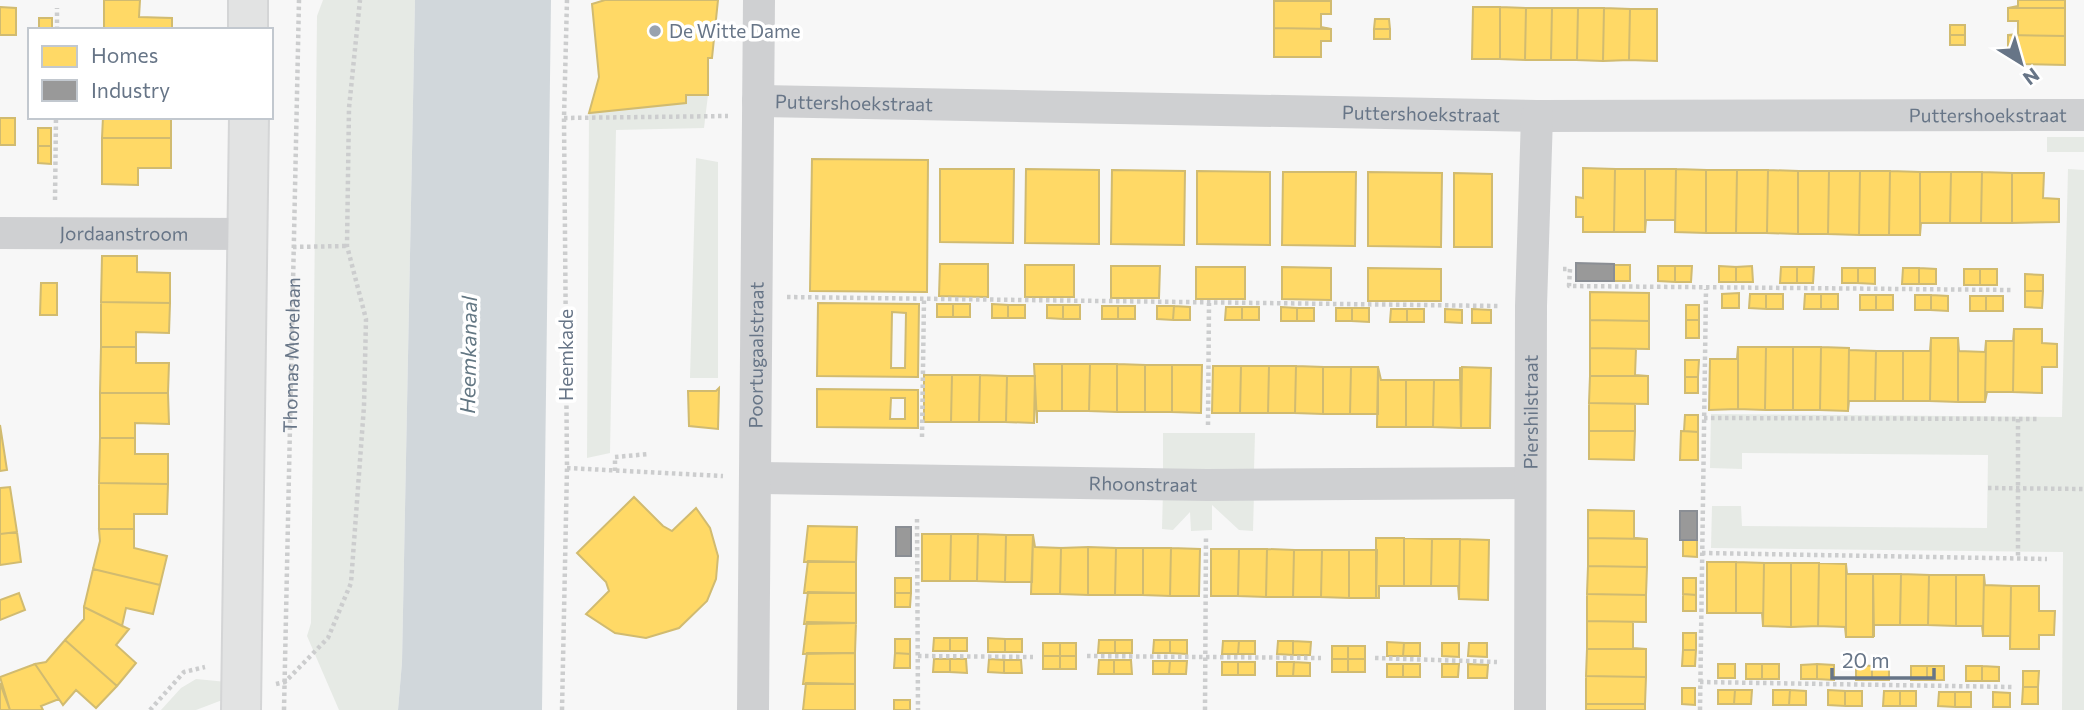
<svg xmlns="http://www.w3.org/2000/svg" width="2084" height="710" viewBox="0 0 2084 710" font-family="Commissioner,sans-serif">
<style>
.green{fill:#e6eae5}
.water{fill:#d1d7db}
.homes{fill:#ffd966;stroke:#d1bb70;stroke-width:2;fill-rule:evenodd}
.industry{fill:#999;stroke:#8a8e94;stroke-width:2}
.lines{fill:none;stroke-linecap:round;stroke-linejoin:round}
.secondary-casing{stroke:#d4d5d6;stroke-width:42}
.path{stroke:#cccdce;stroke-width:4.5;stroke-dasharray:3.5 3.5;stroke-linecap:butt}
.street{stroke:#cfd0d2;stroke-width:32}
.secondary{stroke:#e2e3e3;stroke-width:38}
.poi-dot{fill:#99a2ae;stroke:#fff;stroke-width:2.5}
.labels{text-anchor:middle;stroke-width:7;stroke-linejoin:round;paint-order:stroke}
.poi-label{font-size:19px;fill:#677587;stroke:#fff;text-anchor:start}
.street-label{font-size:19px;fill:#677587;stroke:#fff}
.water-label{font-size:21px;font-style:italic;fill:#637783;stroke:#fff}
</style>
<rect width="100%" height="100%" fill="#f7f7f7"/>
<path class="green" d="M323 0H415L402 662 398 710H339L307 636 311 623 317 16Z
M686 95H708L704 128 616 130 610 453 587 458 589 113 685 103Z
M2047 137H2084V152H2047Z
M696 158 718 162V378H690Z
M2068 169 2084 170V710H2062L2063 552 1711 548 1712 506H1741L1742 526 1987 528 1988 455 1742 453V469L1710 468 1711 414 2062 417Z
M1163 433H1255L1254 470H1163Z
M1163 492 1254 494 1253 531 1239 530 1212 505V530L1191 531 1190 512 1173 530 1162 529Z
M196 679 227 682 225 699 196 710H161L181 688Z"/>
<path class="water" d="M415 0H551L542 710H398L402 662Z"/>
<path class="homes" d="M104 0H140L139 17 172 18V30H104Z
M605 0H718L712 58H708V95H686V103L589 113 599 77 592 4Z
M2018 0H2065V8H2008L2018 6Z
M1274 1H1331V14H1321V27L1331 29 1274 28Z
M0 7 16 8V35H0Z
M1473 7H1500V59H1472Z
M1500 7 1526 8 1525 60 1500 59Z
M1526 8H1552L1551 60H1525Z
M1552 8H1578L1577 60H1551Z
M1578 8H1604L1603 61 1577 60Z
M1604 8 1630 9 1629 60 1603 61Z
M2008 8H2065V36L2008 35 2018 34V21H2008Z
M1630 9H1657V61L1629 60Z
M39 18H52V30H39Z
M1375 19H1389L1390 29H1374Z
M1950 25H1965V35H1950Z
M1274 28 1331 29V41H1321V57H1274Z
M1374 29H1390V39H1374Z
M1950 35H1965V45H1950Z
M2008 35 2065 36V65L2018 64V48H2008Z
M103 117H171V138H102Z
M0 118H15V145H0Z
M38 128H51V146H38Z
M102 138H171V168H138V185L102 184Z
M38 146H51V164L38 163Z
M812 159 928 160 927 292 810 291Z
M1583 168 1615 169 1614 232H1583V217H1576V197L1583 198Z
M940 169H1014L1013 243 940 242Z
M1026 169 1099 170V244L1025 243Z
M1615 169H1645V232H1614Z
M1645 169H1676L1675 233V220H1646L1645 232Z
M1676 169 1706 170V233L1675 232Z
M1112 170 1185 171 1184 245 1111 244Z
M1706 170H1737L1736 233H1706Z
M1737 170H1768L1767 233H1736Z
M1768 170 1798 171V234L1767 233Z
M1197 171 1270 172V245L1197 244Z
M1798 171H1829L1828 234H1798Z
M1829 171H1860L1859 235 1828 234Z
M1860 171H1890L1889 235H1859Z
M1890 171 1920 172V235H1889Z
M1283 172H1356L1355 246 1282 245Z
M1368 172 1442 173 1441 247 1368 246Z
M1920 172H1951L1950 223H1921L1920 235Z
M1951 172H1982L1981 223H1950Z
M1982 172 2012 173V223H1981Z
M1454 173 1492 174V247H1454Z
M2012 173H2044L2043 198 2059 199V222L2012 223Z
M102 256H137V272L170 273V303L101 302Z
M940 264H988V297L939 296Z
M1025 265H1074V297H1025Z
M1614 265H1630V281H1614Z
M1111 266H1160L1159 298H1111Z
M1658 266H1675V282L1658 281Z
M1675 266H1692L1691 282H1675Z
M1719 266 1736 267V282H1719Z
M1752 266 1753 282H1736V267Z
M1196 267H1245V299H1196Z
M1282 267 1331 268V300L1282 299Z
M1781 267H1797V283H1780Z
M1797 267H1814L1813 283H1797Z
M1368 268 1441 269V301H1368Z
M1842 268H1858V283H1842Z
M1858 268H1875V284L1858 283Z
M1903 268H1919V284H1902Z
M1919 268 1936 269V284H1919Z
M1964 269H1980V285H1964Z
M1980 269H1997V285H1980Z
M2025 274 2043 275V291H2025Z
M41 283H57V315H40Z
M2025 291H2043L2042 308 2025 307Z
M1590 292 1649 293V321L1590 320Z
M1739 293V308H1722V294Z
M1750 294H1766V309L1749 308Z
M1766 294H1783V309H1766Z
M1805 294H1821V309H1804Z
M1821 294H1838V309H1821Z
M1860 295H1876V310H1860Z
M1876 295H1893V310H1876Z
M1915 295H1931V310H1915Z
M1931 295 1948 296V311L1931 310Z
M1970 296H1986V311H1970Z
M1986 296H2003V311H1986Z
M101 302 170 303 169 333 136 332V347H101Z
M818 303 919 304 918 377 817 376ZM892 312 906 313 905 368H891Z
M937 304H953V317H937Z
M953 304H970V317H953Z
M992 304 1008 305V318H992Z
M1008 305H1025V318H1008Z
M1047 305H1063V319L1047 318Z
M1063 305H1080V319H1063Z
M1686 305H1699V320H1686Z
M1102 306H1118V319H1102Z
M1118 306H1135V319H1118Z
M1157 306H1174L1173 320 1157 319Z
M1174 306 1190 307V320H1173Z
M1226 307H1242V320H1225Z
M1242 307H1259V320H1242Z
M1281 307 1297 308V321H1281Z
M1297 308H1314V321H1297Z
M1336 308H1352V321H1336Z
M1352 308H1369V322L1352 321Z
M1391 309H1407V322H1390Z
M1407 309H1424V322H1407Z
M1445 309 1462 310V323L1445 322Z
M1472 309 1491 310V323H1472Z
M1590 320 1649 321V349L1590 348Z
M1686 320H1699V338H1686Z
M2014 329H2042V343L2057 344V367H2042V393L2013 392Z
M2014 329 2013 392H1987L1985 402 1986 341H2013Z
M1931 338H1958V402L1930 401Z
M1931 338 1930 401H1903V351H1930Z
M1958 338 1959 351 1985 352 1986 341 1985 402H1958Z
M101 347H136V363H169L168 393H100Z
M1738 347H1766L1765 410 1738 409Z
M1738 347V409L1709 410 1710 359H1737Z
M1766 347H1793V410H1765Z
M1793 347H1821L1820 410H1793Z
M1821 347 1849 348 1848 411 1820 410Z
M1590 348 1649 349H1636L1635 375 1648 376H1590Z
M1849 348V350L1876 351 1875 401H1849L1848 411Z
M1876 351H1903V401H1875Z
M1685 360H1699L1698 377H1685Z
M1034 364H1062V411H1037V423Z
M1062 364H1090L1089 411H1062Z
M1090 364H1117V412L1089 411Z
M1117 364 1145 365V412H1117Z
M1145 365H1172V412H1145Z
M1172 365H1202L1201 413 1172 412Z
M1213 366H1241L1240 413H1212Z
M1241 366H1269L1268 413H1240Z
M1269 366H1296L1295 413H1268Z
M1296 366 1323 367V414L1295 413Z
M1323 367H1351L1350 414H1323Z
M1351 367H1378V414H1350Z
M1378 367 1381 380H1406V427H1377Z
M1460 367 1461 428 1433 427 1434 380H1460Z
M1462 367 1491 368 1490 428H1461Z
M924 375H952L951 422H924Z
M952 375H980L979 422H951Z
M980 375 1007 376 1006 422H979Z
M1007 376H1035L1034 423 1006 422Z
M1590 376H1648V404L1589 403Z
M1685 377H1698V393H1685Z
M1406 380H1434L1433 427H1406Z
M719 388 718 429 689 426 688 391H716Z
M817 389 918 390V428L817 427ZM891 398H905V419H890Z
M100 393H168L169 424 135 423V438H100Z
M1589 403 1648 404H1635V431H1589Z
M1685 415H1698V432L1684 431Z
M0 425 7 470 0 471Z
M1589 431H1635L1634 460 1589 459Z
M1681 431 1698 432V460H1680Z
M100 438H135V454H168V484L99 483Z
M99 483 168 484 167 514H134V529H99Z
M10 487 17 532 0 534V488Z
M634 497 663 526 672 531 696 508 710 528 718 556 716 579 707 601 679 628 646 638 615 633 586 614 609 591 606 582 577 553Z
M1588 510 1634 511V538L1647 539 1588 538Z
M808 526 857 527 856 562H804Z
M99 529H134V548L167 556 160 585 93 569 100 541Z
M17 532 21 562 0 565V534Z
M922 534H951L950 581H922Z
M951 534H978L977 581H950Z
M978 534 1006 535 1005 582 977 581Z
M1006 535H1033L1032 582H1005Z
M1033 535 1035 547 1061 548 1060 594H1031Z
M1376 538H1404V586H1379V598H1376Z
M1404 538 1432 539 1431 586H1404Z
M1588 538 1647 539V567L1588 566Z
M1432 539H1460L1459 599 1458 586H1431Z
M1460 539 1489 540 1488 600 1459 599Z
M1683 540H1697V557L1683 556Z
M1088 547 1116 548 1115 595H1088Z
M1088 547V595L1060 594 1061 548Z
M1116 548H1143V595H1115Z
M1143 548H1171L1170 596 1143 595Z
M1171 548 1200 549 1199 596H1170Z
M1211 549H1239L1238 596H1211Z
M1239 549H1267L1266 597 1238 596Z
M1267 549 1294 550 1293 597H1266Z
M1294 550H1322L1321 597H1293Z
M1322 550H1349V598L1321 597Z
M1349 550H1377L1376 598H1349Z
M808 561 856 562V593H804Z
M1707 562H1736V613H1707Z
M1736 562 1764 563 1763 626 1762 613H1736Z
M1764 563H1791V627L1763 626Z
M1791 563H1819L1818 626 1791 627Z
M1819 563 1846 564V637L1845 627 1818 626Z
M1846 564 1847 574H1873V637H1846Z
M1588 566 1647 567 1646 595 1587 594Z
M93 569 160 585 153 614 126 608 122 626 84 607Z
M1873 574H1901L1900 625H1874V637Z
M1901 574 1929 575 1928 625H1900Z
M1929 575H1956V626L1928 625Z
M1956 575H1984L1983 636 1982 626H1956Z
M1984 575 1985 585 2011 586 2010 649V636H1983Z
M895 578H911V593H895Z
M1683 578H1696V595L1683 594Z
M2011 586H2039V611H2055L2054 635H2039V649H2010Z
M808 592 856 593V623L804 624Z
M19 593 25 610 0 620V600Z
M895 593H911L910 607H895Z
M1587 594 1646 595V622L1587 621Z
M1683 594 1696 595V611H1683Z
M84 607 129 629 116 645 136 663 117 686 65 640 84 619Z
M1587 621 1646 622H1633V648L1646 649H1587Z
M807 622 856 623 855 653 803 654Z
M1683 633H1696V650H1683Z
M934 638H950V651H933Z
M950 638H967V651H950Z
M988 638 1005 639V652H988Z
M895 639H910V654L895 653Z
M1005 639H1022V652H1005Z
M65 640 117 686 96 708 76 690 63 705 35 664 46 662Z
M1099 640H1115V653H1098Z
M1115 640H1132V653H1115Z
M1154 640H1170V653H1153Z
M1170 640H1187V654L1170 653Z
M1223 641H1239L1238 654H1222Z
M1239 641H1255V654H1238Z
M1278 641H1293V655L1277 654Z
M1293 641 1311 642 1310 655H1293Z
M1387 642 1404 643 1403 656H1387Z
M1043 643H1060V656H1043Z
M1060 643H1076V656H1060Z
M1404 643H1420V656H1403Z
M1442 643H1459V657L1442 656Z
M1469 643H1487V657L1468 656Z
M1332 646H1348V659H1332Z
M1348 646H1365V659H1348Z
M1587 649H1646V677L1586 676Z
M1683 650H1696L1695 666H1682Z
M807 653H855V684H803Z
M895 653 910 654V668H894Z
M1043 656H1060V669H1043Z
M1060 656H1076V669H1060Z
M934 659H950V672H933Z
M950 659H966L967 673 950 672Z
M989 659 1004 660V673L988 672Z
M1332 659H1348V672H1332Z
M1348 659H1365V672H1348Z
M1004 660H1021L1022 673H1004Z
M1099 660H1114V674H1098Z
M1114 660H1131L1132 674H1114Z
M1153 661H1170L1169 674H1153Z
M1170 661H1187L1186 674H1169Z
M1222 662H1238V675H1222Z
M1238 662H1255V675H1238Z
M1277 662H1294L1293 676H1277Z
M1294 662 1310 663V676H1293Z
M35 664 59 699 41 706 43 710H10L0 677Z
M1387 664H1403V677H1387Z
M1403 664H1420V677H1403Z
M1442 664H1459L1458 677H1442Z
M1468 664 1488 665 1487 678H1468Z
M1718 664H1735V678H1718Z
M1746 664H1762V679H1746Z
M1762 664H1779V679H1762Z
M1817 664 1834 665V680L1817 679Z
M1817 664V679H1801V665Z
M1856 665 1872 666V680H1856Z
M1872 666H1889V680H1872Z
M1911 666H1927V680H1911Z
M1927 666H1944V680H1927Z
M1966 666H1982V681H1966Z
M1982 666 1999 667V681H1982Z
M2023 671H2039L2038 687H2023Z
M1586 676 1646 677 1645 704H1586Z
M0 683 10 710H0Z
M806 683 855 684V710H803Z
M2023 687H2038V704H2022Z
M1682 688H1695V705L1682 704Z
M1718 690H1735L1734 704H1718Z
M1735 690H1752L1751 704H1734Z
M1773 690H1790L1789 705H1773Z
M1790 690 1806 691V705H1789Z
M1828 690 1845 691V706L1828 705Z
M1845 691H1862V706H1845Z
M1884 691H1900V706H1883Z
M1900 691H1916V706H1900Z
M1939 692H1955V707L1938 706Z
M1955 692H1971V707H1955Z
M1993 692 2010 693V707H1993Z
M894 700H910V710H894Z
M1586 704H1645V710H1586Z"/>
<path class="industry" d="M1576 263 1614 264V281H1576Z
M1680 511H1697V540H1680Z
M896 527H911V556H896Z"/>
<g class="lines">
<defs>
<path id="secondary" d="M248 0V30
M241 710 249 117"/>
</defs>
<use href="#secondary" class="secondary-casing"/>
<g class="path">
<path d="M57 30V8"/>
<path d="M564 118 728 116"/>
<path d="M55 200 56 117"/>
<path d="M293 247 347 246"/>
<path d="M1563 269H1570L1569 286 2013 290"/>
<path d="M787 297 1499 306"/>
<path d="M1704 418 2040 419"/>
<path d="M2018 419V558"/>
<path d="M1208 425 1209 303"/>
<path d="M922 437 924 299"/>
<path d="M567 468 723 476"/>
<path d="M615 471V457L649 454"/>
<path d="M1988 488 2084 489"/>
<path d="M917 519 918 710"/>
<path d="M1702 553 2047 559"/>
<path d="M918 656 1033 657"/>
<path d="M1087 656 1321 658"/>
<path d="M1375 658 1497 662"/>
<path d="M1700 682 2012 687"/>
<path d="M276 684 285 682 328 638 351 583 364 406 366 319 347 246 349 108 360 0"/>
<path d="M150 710 184 672 205 667"/>
<path id="s1" d="M284 710 299 0"/>
<path d="M562 710 567 468 564 118 567 0"/>
<path d="M1205 710 1206 536"/>
<path d="M1700 710 1706 289"/>
</g>
<g class="street">
<path id="s2" d="M758 101 1537 116 2084 115"/>
<path id="s3" d="M0 233 249 234"/>
<path id="s4" d="M756 478 1207 485 1529 483"/>
<path id="s5" d="M753 710 759 0"/>
<path id="s6" d="M1530 710 1531 306 1537 116"/>
</g>
<use href="#secondary" class="secondary"/>
</g>
<circle class="poi-dot" cx="655" cy="31" r="7"/>
<g class="labels">
<g class="poi-label">
<text x="669" y="38">De Witte Dame</text>
</g>
<g class="street-label">
<text dy="7" stroke="none"><textPath href="#s2" startOffset="96">Puttershoekstraat</textPath></text>
<text dy="7" stroke="none"><textPath href="#s2" startOffset="663">Puttershoekstraat</textPath></text>
<text dy="7" stroke="none"><textPath href="#s2" startOffset="1230">Puttershoekstraat</textPath></text>
<text dy="7" stroke="none"><textPath href="#s3" startOffset="124">Jordaanstroom</textPath></text>
<text dy="7" stroke="none"><textPath href="#s1" startOffset="355">Thomas Morelaan</textPath></text>
<text transform="translate(566 355) rotate(-90)" y="7">Heemkade</text>
<text dy="7" stroke="none"><textPath href="#s5" startOffset="355">Poortugaalstraat</textPath></text>
<text dy="7" stroke="none"><textPath href="#s6" startOffset="298">Piershilstraat</textPath></text>
<text dy="7" stroke="none"><textPath href="#s4" startOffset="387">Rhoonstraat</textPath></text>
</g>
<g class="water-label">
<text transform="translate(469 355) rotate(-89)" y="7">Heemkanaal</text>
</g>
</g>
<rect x="28" y="28" width="245" height="91" fill="#ffffff" stroke="#c2c8cf" stroke-width="2"/>
<rect x="42" y="46" width="35" height="21" fill="#ffd966" stroke="#c2c8cf" stroke-width="2"/>
<text x="91" y="63" font-size="21" fill="#677587">Homes</text>
<rect x="42" y="80" width="35" height="21" fill="#999999" stroke="#c2c8cf" stroke-width="2"/>
<text x="91" y="98" font-size="21" fill="#677587">Industry</text>
<g transform="translate(2021 63) rotate(143)" stroke="#ffffff" stroke-width="5" paint-order="stroke">
<path d="M0-5L12 26L0 18L-12 26Z" fill="#677587"/>
<text y="-10" font-size="19" font-weight="bold" text-anchor="middle" fill="#677587">N</text>
</g>
<path d="M1832 668v10h102v-10" fill="none" stroke="#677587" stroke-width="3.5"/>
<text x="1842" y="668" font-size="21" fill="#677587" stroke="#ffffff" stroke-width="5" paint-order="stroke">20 m</text>
</svg>
